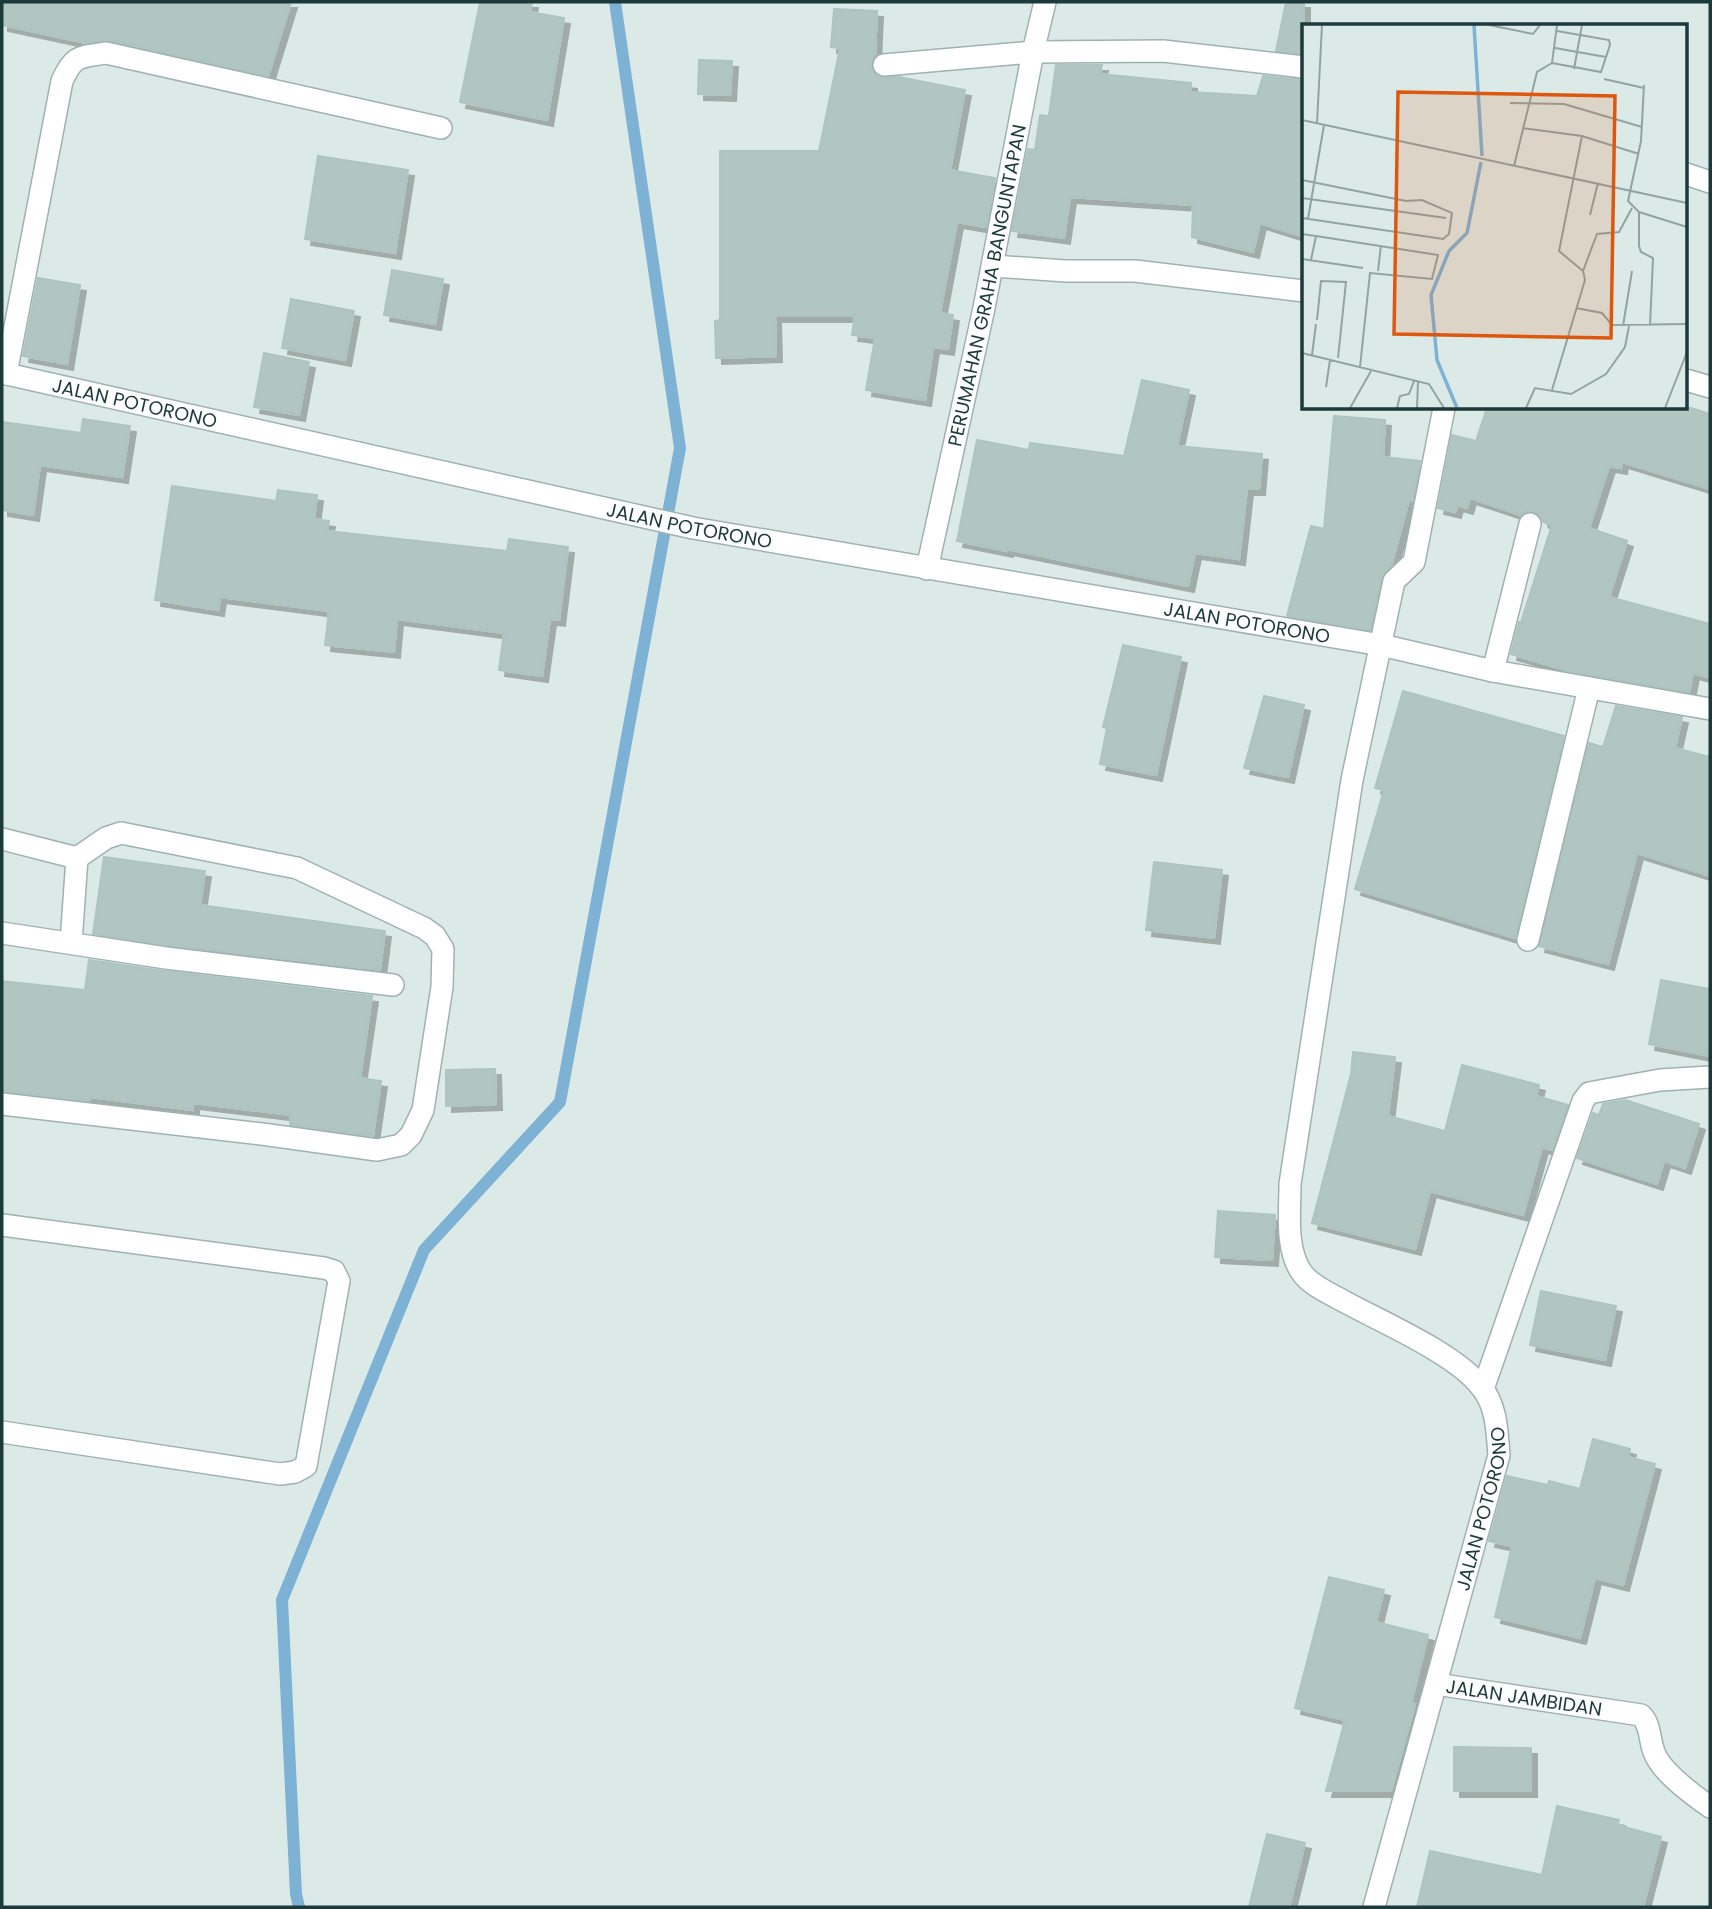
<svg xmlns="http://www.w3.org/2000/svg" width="1712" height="1909" viewBox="0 0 1712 1909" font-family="Poppins,sans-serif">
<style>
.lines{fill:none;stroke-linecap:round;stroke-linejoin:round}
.stream{stroke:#7eb2d5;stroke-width:12}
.building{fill:#b1c5c1;stroke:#aec4c0;stroke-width:2;filter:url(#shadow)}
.lane-casing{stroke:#9fb2b0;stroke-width:24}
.street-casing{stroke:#9fb2b0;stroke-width:24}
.lane{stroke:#fff;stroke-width:21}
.street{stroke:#fff;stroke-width:21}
.labels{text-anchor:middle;stroke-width:5;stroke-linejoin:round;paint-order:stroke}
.street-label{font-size:19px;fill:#1d3a3a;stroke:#edf7f4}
.inset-river{fill:none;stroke:#7eb2d5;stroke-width:3.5}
.inset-road{fill:none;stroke:#90a4a2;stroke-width:2}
.view{fill:#de570e;fill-opacity:0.15;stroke:#de570e;stroke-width:3.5}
.inset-edge{fill:none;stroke:#1d3a3a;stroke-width:3.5}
</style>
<defs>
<filter id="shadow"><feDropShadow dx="6" dy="6" stdDeviation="0" flood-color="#0004"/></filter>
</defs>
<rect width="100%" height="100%" fill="#dceae7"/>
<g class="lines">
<path class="stream" d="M299 1907 296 1894 282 1600 424 1250 560 1102 680 448 615 2"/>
</g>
<path class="building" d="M2 2H291L268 76 109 40 86 43 2 25Z
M480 2H532L530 12 564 18 547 120 460 102Z
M1286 2H1304V54L1276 51Z
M834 9 877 11 875 56 871 65 873 72 878 77H899L965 90 950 170 995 178 986 227 957 222 940 313 953 315 948 349 933 347 925 400 866 390 875 338 852 335 855 316H775L776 356 716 358 715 321 720 320V151H819L840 48 831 47Z
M699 60 732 61 730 95 698 94Z
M1056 65H1102L1100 74 1191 83V92L1257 96 1263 76 1304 80V237L1260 223 1253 252 1192 237 1193 205 1070 197 1064 238 1012 231 1028 149 1035 150 1040 115 1049 116Z
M318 156 408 170 395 253 305 239Z
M392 270 443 279 435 324 384 315Z
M38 278 80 285 67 364 23 356Z
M291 299 354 311 345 360 282 348Z
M264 353 309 362 299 415 254 407Z
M1142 380 1189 390 1177 446 1262 454 1259 489H1247L1239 559 1195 553 1188 586 1007 549V551L957 541 977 440 1029 450 1030 443 1124 456Z
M1487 408H1691L1710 414V489L1622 462 1621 468 1609 466 1589 528 1627 541 1609 597 1710 624V678L1693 673 1689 692 1569 671 1511 654 1519 622H1521L1552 525 1543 522 1540 515 1534 512 1527 511 1521 515 1470 498 1467 508 1457 505 1455 512 1438 508 1452 435 1476 441Z
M1334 416 1385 420 1383 457 1420 461 1412 501 1409 500 1391 566 1381 578 1370 630 1287 616 1311 526 1324 529Z
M83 419 130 426 122 477 40 465 33 515 2 510V422L81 433Z
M172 486 276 501 278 490 317 495 314 519 329 521 327 531 507 551 509 539 568 547 559 620 550 619 542 676 499 670 504 633 397 619 394 652 325 645 329 611 220 597 218 610 155 600Z
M1123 645 1181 657 1156 775 1100 764 1107 728 1103 727Z
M1403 691 1564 736 1515 938 1355 889 1384 790 1375 788Z
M1264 696 1304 705 1288 777 1244 768Z
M1616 706 1682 717 1675 748 1710 757V876L1637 853 1608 964 1539 946 1589 743 1603 747Z
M104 857 205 871 200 905 385 931 380 970 168 945 93 934Z
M1154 862 1222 870 1214 938 1146 930Z
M89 960 164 971 372 996 360 1078 381 1081 373 1136 290 1125 291 1115 193 1103V1110L90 1097 89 1101 2 1091V981L85 990Z
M1661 980 1710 989V1056L1649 1044Z
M1353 1052 1395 1057 1388 1116 1445 1131 1462 1065 1539 1085 1536 1096 1568 1105 1552 1150 1542 1147 1523 1215 1430 1191 1415 1249 1312 1223 1351 1074Z
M495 1069 496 1104 446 1106V1070Z
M1625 1100 1699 1124 1685 1168 1664 1161 1657 1184 1577 1158 1593 1113 1599 1115 1603 1104Z
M1218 1211 1275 1215 1272 1260 1215 1257Z
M1541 1291 1616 1306 1605 1360 1530 1345Z
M1593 1439 1630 1449 1628 1457 1655 1464 1623 1585 1595 1578 1580 1638 1495 1617 1512 1546 1489 1541 1507 1476 1548 1485 1549 1481 1580 1489Z
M1329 1577 1384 1590 1376 1622 1428 1635 1411 1703 1415 1704 1391 1791H1326L1345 1720 1295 1708Z
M1454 1747 1531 1748V1791H1454Z
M1557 1806 1619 1820 1617 1825 1661 1837 1643 1907H1417L1430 1851 1542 1875Z
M1267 1834 1305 1843 1289 1907H1249Z"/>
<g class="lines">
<defs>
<path id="lane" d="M6 374 62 81C74 55 79 57 106 53L441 128"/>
<g id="street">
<path d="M884 65 1033 52 1163 51 1304 67"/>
<path d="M1686 174 1710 182"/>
<path d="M993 266 1066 271H1135L1304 291"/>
<path id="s1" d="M2 373 693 528 1381 645 1493 671 1710 709"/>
<path d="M1686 380 1710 387"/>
<path id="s2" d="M927 569 984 308 1033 52 1045 2"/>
<path d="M1493 671 1530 524"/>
<path d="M2 839 77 858 106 838 121 833 297 868 424 928 435 936 443 949 442 987 423 1110 411 1135 401 1145 377 1150 262 1134 2 1104"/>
<path d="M2 933 166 958 393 985"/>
<path d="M1528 940 1589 688"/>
<path d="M71 943 77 858"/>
<path d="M2 1225 324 1268 334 1271 339 1281 306 1466 295 1472 280 1474 2 1432"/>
<path d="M1483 1389 1583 1101 1589 1093 1660 1080 1710 1077"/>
<path id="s3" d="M1436 1684 1641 1715C1651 1725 1649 1739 1654 1752 1661 1772 1693 1795 1710 1807"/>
<path id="s4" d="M1374 1907 1499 1455C1497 1432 1497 1407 1482 1388 1458 1355 1384 1323 1347 1303 1333 1295 1311 1286 1302 1273 1285 1249 1290 1212 1290 1184L1352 780 1394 581 1414 562 1444 408"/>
</g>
</defs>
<use href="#lane" class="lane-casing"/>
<use href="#street" class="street-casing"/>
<use href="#lane" class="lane"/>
<use href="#street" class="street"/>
</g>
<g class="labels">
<g class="street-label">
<text dy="7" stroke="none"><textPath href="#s2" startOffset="290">PERUMAHAN GRAHA BANGUNTAPAN</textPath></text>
<text dy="7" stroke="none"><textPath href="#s1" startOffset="136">JALAN POTORONO</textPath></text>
<text dy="7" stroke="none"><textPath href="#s1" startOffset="704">JALAN POTORONO</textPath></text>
<text dy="7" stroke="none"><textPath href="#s1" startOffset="1270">JALAN POTORONO</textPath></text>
<text dy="7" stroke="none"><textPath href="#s4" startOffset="413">JALAN POTORONO</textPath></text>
<text dy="7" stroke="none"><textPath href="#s3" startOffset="89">JALAN JAMBIDAN</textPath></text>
</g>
</g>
<g transform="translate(1302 24)">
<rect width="385" height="385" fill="#dceae7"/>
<path class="inset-river" d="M172 1 180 132M155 384 135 336 129 271 147 227 165 209 179 138"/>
<path class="inset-road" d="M187 1 231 10 238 1M253 24 304 33M250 39 299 48 308 21 307 16 255 7M272 45 280 1M302 55 342 64M342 61 339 117 326 177 337 188 385 203M208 79 262 80 340 103M0 96 385 179M15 99 20 1M221 104 280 112 337 130M212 142 235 48 250 39 255 1M0 156 104 177 120 176 150 189 147 210 141 215 0 194M0 174 144 194M337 188V222L339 228 351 234 348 302M288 191 296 159M6 195 22 101M0 210 14 212 9 236M14 212 136 231 130 255 68 249 58 343M0 235 61 244M76 247 79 221M281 247 295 210 317 208 330 184M274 284 300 289 310 301 385 300M15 296 19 257 44 258 36 334M321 302 330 247M0 329 127 360 142 384M10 331 14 300M24 363 28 336M250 366 283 256 281 247 257 227 280 112M48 384 69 347M95 384 98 372 107 370 112 357M115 384 116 358M224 384 233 364 269 370 304 350 323 323 327 302M363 384 385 328"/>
<path class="view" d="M96 68 313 72 309 314 92 310Z"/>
<rect width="385" height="385" class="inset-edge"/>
</g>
<rect width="1712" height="1909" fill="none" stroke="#1d3a3a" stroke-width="7"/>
</svg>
